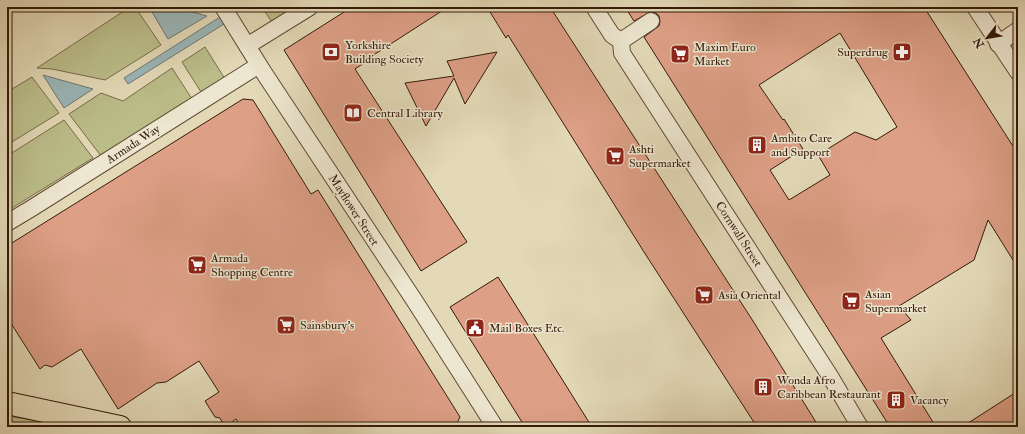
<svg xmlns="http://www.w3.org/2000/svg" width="1025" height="434" viewBox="0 0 1025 434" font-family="'IM FELL Double Pica',serif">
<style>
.green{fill:#bbbd89;stroke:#786c49}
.water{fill:#9ab7b9;stroke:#717873}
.building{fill:#dd9f86;stroke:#341a09;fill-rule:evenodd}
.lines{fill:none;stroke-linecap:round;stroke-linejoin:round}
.street-casing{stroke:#604a34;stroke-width:18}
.primary-casing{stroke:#341a09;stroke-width:24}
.street{stroke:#ede6d0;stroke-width:16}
.primary{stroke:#e3d9b7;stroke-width:22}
.labels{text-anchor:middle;stroke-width:3;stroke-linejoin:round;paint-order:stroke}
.poi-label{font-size:12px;fill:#341a09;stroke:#ede6d0;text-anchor:start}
.street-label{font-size:12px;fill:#341a09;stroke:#ede6d0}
</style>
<rect width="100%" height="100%" fill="#e3d9b7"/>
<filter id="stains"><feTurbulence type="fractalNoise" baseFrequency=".005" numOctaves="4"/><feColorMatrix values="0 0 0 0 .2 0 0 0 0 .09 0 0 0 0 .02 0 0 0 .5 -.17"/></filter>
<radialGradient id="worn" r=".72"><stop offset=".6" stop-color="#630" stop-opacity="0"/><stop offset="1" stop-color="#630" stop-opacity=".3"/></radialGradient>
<path class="green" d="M130 7H135L161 45 105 80 52 69 37 68Z
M268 7H300L273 24 264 10Z
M205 47 225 79 201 92 182 62Z
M172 68 192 99 101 156 69 114 101 93 123 101Z
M32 77 59 113 7 145V92Z
M64 120 93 158 7 211V156Z
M7 416 45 422 65 427H7Z"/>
<path class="water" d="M149 7H175L207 16 168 39Z
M220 17 224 24 128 84 124 78Z
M43 75 93 89 64 108Z"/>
<path class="building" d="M352 7H448L372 56 373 57 355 69 467 242 421 271 284 50Z
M487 7H550L753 321 819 427H757L644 252 508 35 506 38Z
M625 7H924L1018 154V268L988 220 974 260 899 306 911 320 881 338 936 427H890L644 37 659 26 660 21 659 16 656 13 650 12 634 21ZM840 33 897 127 876 140 855 132 818 155 830 175 789 200 770 170 803 149 784 119 783 120 759 85Z
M497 52 465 104 454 78 426 126 405 83 454 76 447 61Z
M243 99 253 100 311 194 318 190 460 417 455 427H254L239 424 236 419 225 427 220 418 215 417 205 401 219 392 199 361 166 382 157 383 118 409 81 349 52 367 45 365 40 369 7 317V246Z
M498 277 592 427H525L450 307Z
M1018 391V427H962Z"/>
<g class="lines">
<defs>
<path id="street" d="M223 7 264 73 416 303 495 427
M594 7 612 35 621 41
M975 7 1018 72
M651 21 621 41 622 53 830 376 860 427
M998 44 1018 30
M247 46 310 7
M7 223 32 208 259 65"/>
<path id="primary" d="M7 403 120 427"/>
</defs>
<use href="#street" class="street-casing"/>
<use href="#primary" class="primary-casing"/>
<use href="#street" class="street"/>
<use href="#primary" class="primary"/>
</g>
<defs>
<symbol id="bank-square" viewBox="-11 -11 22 22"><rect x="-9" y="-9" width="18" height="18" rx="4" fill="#8f2418" stroke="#ede6d0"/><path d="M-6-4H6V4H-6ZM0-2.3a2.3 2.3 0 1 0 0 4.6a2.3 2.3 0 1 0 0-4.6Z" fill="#fff"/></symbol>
<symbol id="pharmacy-square" viewBox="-11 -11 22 22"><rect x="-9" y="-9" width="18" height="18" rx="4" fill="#8f2418" stroke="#ede6d0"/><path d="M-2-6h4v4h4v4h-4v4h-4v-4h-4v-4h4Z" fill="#fff"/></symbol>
<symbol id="supermarket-square" viewBox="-11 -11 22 22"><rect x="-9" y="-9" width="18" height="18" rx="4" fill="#8f2418" stroke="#ede6d0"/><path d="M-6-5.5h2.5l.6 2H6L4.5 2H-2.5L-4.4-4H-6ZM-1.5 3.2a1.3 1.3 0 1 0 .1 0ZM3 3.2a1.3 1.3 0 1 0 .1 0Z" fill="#fff"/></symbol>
<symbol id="library-square" viewBox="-11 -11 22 22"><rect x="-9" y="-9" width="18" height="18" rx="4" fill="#8f2418" stroke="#ede6d0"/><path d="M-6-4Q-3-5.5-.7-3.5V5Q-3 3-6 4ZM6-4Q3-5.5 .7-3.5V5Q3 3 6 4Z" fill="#fff"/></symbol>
<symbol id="building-square" viewBox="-11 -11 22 22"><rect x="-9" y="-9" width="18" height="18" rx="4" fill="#8f2418" stroke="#ede6d0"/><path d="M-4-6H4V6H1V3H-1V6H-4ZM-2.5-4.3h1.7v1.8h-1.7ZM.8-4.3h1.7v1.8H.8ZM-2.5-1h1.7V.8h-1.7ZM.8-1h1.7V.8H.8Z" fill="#fff"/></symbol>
<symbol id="civic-square" viewBox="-11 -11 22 22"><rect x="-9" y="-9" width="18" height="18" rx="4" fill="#8f2418" stroke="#ede6d0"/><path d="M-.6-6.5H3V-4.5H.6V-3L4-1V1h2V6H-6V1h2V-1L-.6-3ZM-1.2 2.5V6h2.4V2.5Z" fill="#fff"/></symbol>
</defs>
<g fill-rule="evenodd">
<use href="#bank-square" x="320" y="41" width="22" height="22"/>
<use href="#pharmacy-square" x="891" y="41" width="22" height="22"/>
<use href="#supermarket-square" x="669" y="43" width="22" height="22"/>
<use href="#library-square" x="342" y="102" width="22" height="22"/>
<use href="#building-square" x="746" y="134" width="22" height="22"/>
<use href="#supermarket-square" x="604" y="145" width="22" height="22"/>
<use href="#supermarket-square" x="186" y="254" width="22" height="22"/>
<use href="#supermarket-square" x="693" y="284" width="22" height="22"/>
<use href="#supermarket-square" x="840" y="290" width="22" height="22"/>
<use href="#supermarket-square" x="275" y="314" width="22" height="22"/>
<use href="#civic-square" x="464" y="317" width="22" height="22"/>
<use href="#building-square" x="752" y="376" width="22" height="22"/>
<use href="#building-square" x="885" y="389" width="22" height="22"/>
</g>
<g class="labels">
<g class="poi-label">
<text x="345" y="49">Yorkshire<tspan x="345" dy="14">Building Society</tspan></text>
<text x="694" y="51">Maxim Euro<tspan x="694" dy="14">Market</tspan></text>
<text x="888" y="56" text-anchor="end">Superdrug</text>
<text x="367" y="117">Central Library</text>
<text x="771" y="142">Ambito Care<tspan x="771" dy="14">and Support</tspan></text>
<text x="629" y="153">Ashti<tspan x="629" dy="14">Supermarket</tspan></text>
<text x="211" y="262">Armada<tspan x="211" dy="14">Shopping Centre</tspan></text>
<text x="865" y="298">Asian<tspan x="865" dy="14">Supermarket</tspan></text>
<text x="718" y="299">Asia Oriental</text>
<text x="300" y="329">Sainsbury's</text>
<text x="489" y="332">Mail Boxes Etc.</text>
<text x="777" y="384">Wonda Afro<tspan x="777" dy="14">Caribbean Restaurant</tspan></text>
<text x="910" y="404">Vacancy</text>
</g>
<g class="street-label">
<text transform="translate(133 144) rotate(-33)" y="4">Armada Way</text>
<text transform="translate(354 210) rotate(57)" y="4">Mayflower Street</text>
<text transform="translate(739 234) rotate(57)" y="4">Cornwall Street</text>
</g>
</g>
<rect width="1025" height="434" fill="none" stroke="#e3d9b7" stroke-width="24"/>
<rect x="8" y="8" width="1009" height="418" fill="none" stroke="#341a09" stroke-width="2"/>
<rect x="12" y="12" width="1001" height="410" fill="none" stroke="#341a09"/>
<g transform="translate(987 38) rotate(239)" stroke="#ede6d0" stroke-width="3" paint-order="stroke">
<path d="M0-3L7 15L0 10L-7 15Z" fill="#341a09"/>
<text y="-6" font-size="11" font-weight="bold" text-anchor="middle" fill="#341a09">N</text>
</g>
<rect width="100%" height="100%" filter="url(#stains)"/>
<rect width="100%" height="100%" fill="url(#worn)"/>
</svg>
